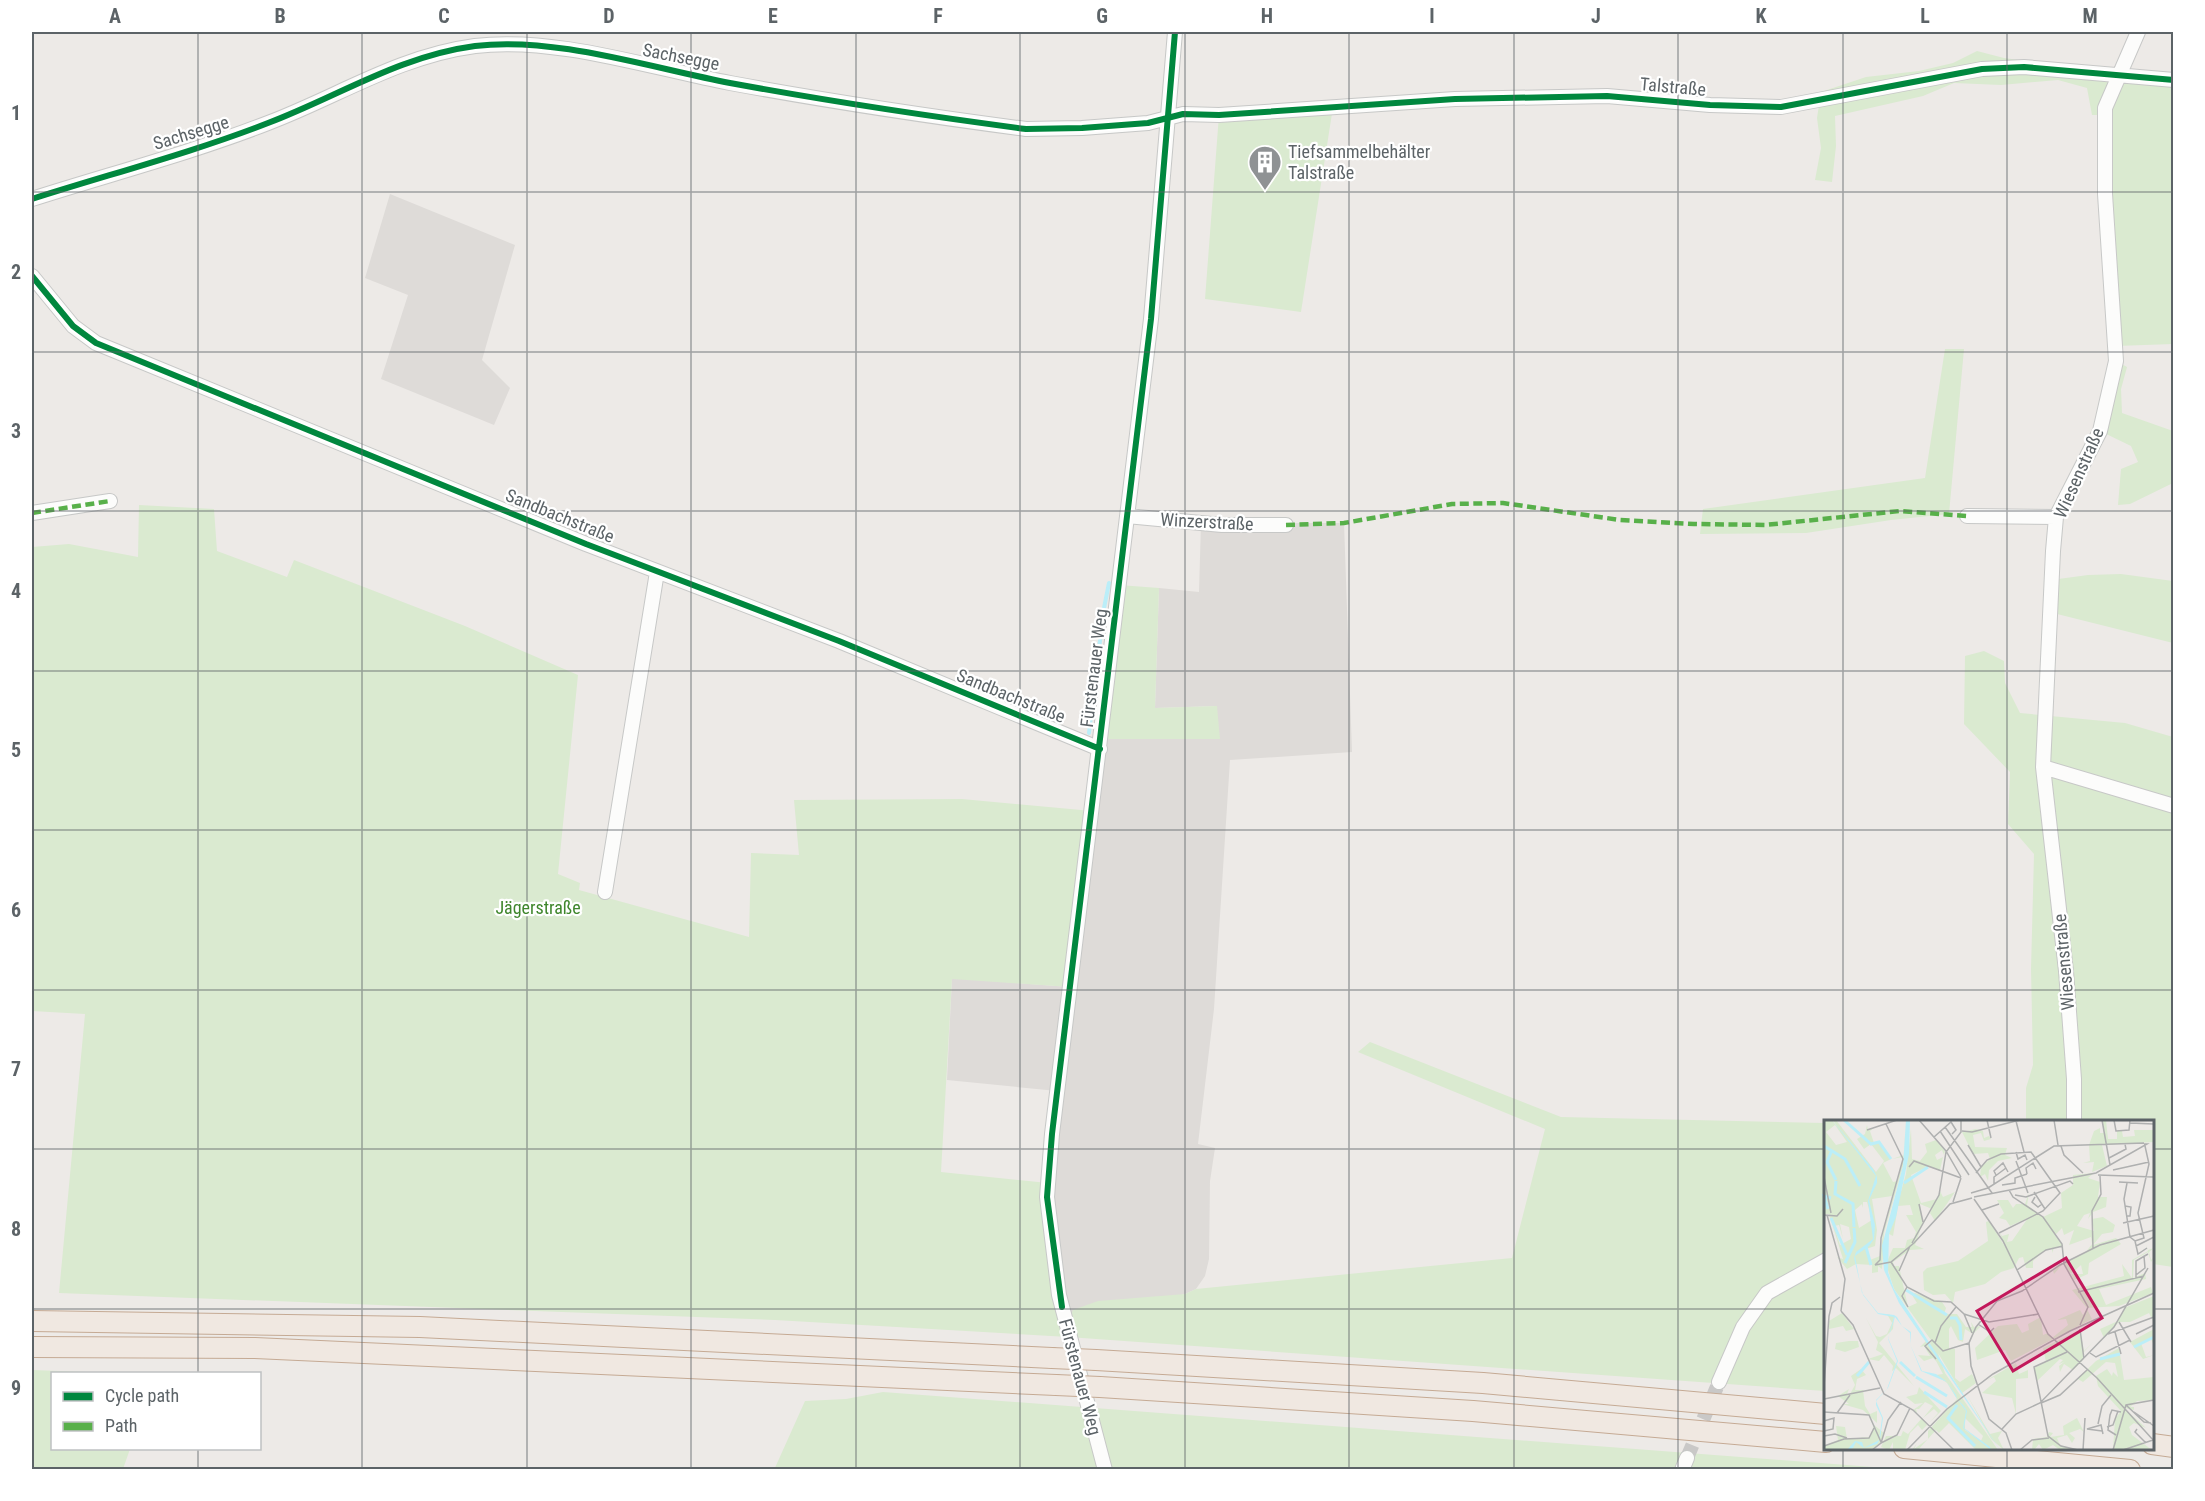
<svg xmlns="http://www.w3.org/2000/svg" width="2205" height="1501" viewBox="0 0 2205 1501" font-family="'Roboto Condensed',sans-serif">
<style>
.industrial{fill:#dedbd8}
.green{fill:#daead0}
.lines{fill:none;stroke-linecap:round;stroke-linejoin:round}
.stream{stroke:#bbeef8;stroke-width:4}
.minor-tunnel{stroke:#c9c8c7;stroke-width:14;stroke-dasharray:14 7;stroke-linecap:butt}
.minor-casing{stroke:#c7c8c7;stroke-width:16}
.highway-casing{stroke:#c5aa94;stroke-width:22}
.minor{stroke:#fcfcfb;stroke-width:14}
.highway{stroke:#f0e8e1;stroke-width:20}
.highway-bridge-casing{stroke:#c5aa94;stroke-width:22;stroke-linecap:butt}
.highway-bridge{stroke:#f0e8e1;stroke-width:20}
.quiet{stroke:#58b04a;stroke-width:4.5;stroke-dasharray:9 4.5;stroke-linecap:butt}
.cycleway-casing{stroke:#fff;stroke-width:10}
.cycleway{stroke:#00873e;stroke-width:6}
.grid{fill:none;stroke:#5c6367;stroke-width:1.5;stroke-opacity:0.55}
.labels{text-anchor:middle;stroke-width:4.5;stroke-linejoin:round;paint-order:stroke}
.street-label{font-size:18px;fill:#5c6367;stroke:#fff}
.poi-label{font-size:18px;fill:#5c6367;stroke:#fff;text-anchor:start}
.park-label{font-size:18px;fill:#3f862c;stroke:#fff}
.inset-river{fill:none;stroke:#bbeef8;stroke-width:3}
.inset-road{fill:none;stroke:#afb0b0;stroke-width:1.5}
.view{fill:#c2185b;fill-opacity:0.15;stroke:#c2185b;stroke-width:3}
.inset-edge{fill:none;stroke:#5c6367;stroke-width:3}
.neatline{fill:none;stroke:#5c6367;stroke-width:2}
.grid-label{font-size:20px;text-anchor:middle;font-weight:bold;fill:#5c6367}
</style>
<rect width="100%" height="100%" fill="#edeae7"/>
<path class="industrial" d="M390 194 515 245 482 360 510 388 494 425 381 379 408 295 365 278Z
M1201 523H1344L1352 752 1230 760 1214 1009 1198 1144 1215 1148 1210 1181 1209 1259 1205 1276 1196 1289 1185 1294 1066 1326 1047 1197 1057 1091 947 1080 952 978 1070 987 1101 739 1217 706 1155 708 1159 588 1199 592Z"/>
<path class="green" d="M1977 51 2004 58 2173 80V344L2116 346 2105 115H2092L2087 88 2058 80 2001 85 1954 83 1923 96 1835 116 1836 146 1832 182 1815 180 1821 148 1817 118 1821 92 1866 77 1919 71 1953 63Z
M1333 107 1301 312 1205 299 1219 115Z
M1945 349H1964L1949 514 1891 520 1806 533 1700 534 1703 509 1925 478Z
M2116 361 2127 367 2121 389 2122 413 2173 431V483L2130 504 2118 505 2121 469 2138 462 2131 446 2100 431Z
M139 505 214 509 217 551 287 577 294 560 465 626 578 675 558 874 580 883 579 890 749 937 751 853 799 855 794 800 962 799 1092 811 1070 987 952 979 941 1172 1048 1183 1066 1325 1073 1310 1098 1301 1185 1294 1196 1289 1512 1258 1545 1129 1358 1052 1370 1042 1561 1117 1825 1123V1391L1068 1337 775 1320 59 1293 85 1014 32 1011V547L69 544 138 557Z
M2121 574 2173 581V643L2049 612 2051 580 2088 575Z
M1119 585 1159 588 1155 708 1217 706 1220 739H1101Z
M1984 651 2004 661 2005 683 2020 713 2125 723 2173 737V1267L2153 1264 2152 1122 2026 1121V1088L2033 1065 2031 969 2034 854 2008 824 2010 772 1964 724 1965 656Z
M32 1370 114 1373 52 1374V1448L130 1449 123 1469H32Z
M883 1392 1899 1469 774 1470 805 1401 846 1399Z"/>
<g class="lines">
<path class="stream" d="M1103 613 1109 583
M1089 733 1102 624"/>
<path class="minor-tunnel" d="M1687 1458 1719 1382"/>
<defs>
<path id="minor" d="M32 199C110 174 191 153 268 123 337 97 399 56 475 46 554 36 651 68 730 83 828 101 927 116 1026 129L1082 128 1148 123 1183 114 1219 115 1455 99 1607 96 1710 105 1781 107 1982 69 2024 67 2174 80
M32 276 73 326 96 343 586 544 839 641 1100 749
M32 513 110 501
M1127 516 1222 525H1286
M1967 516 2056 517
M2043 767 2174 806
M605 892 657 572
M2074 1122V1079L2066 971 2043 767 2053 551 2056 517 2100 431 2116 361 2105 194V108L2138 32
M1719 1382 1743 1327 1767 1293 1826 1260
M1105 1470 1059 1295 1047 1197 1052 1134 1151 319 1175 32
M1682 1470 1687 1458"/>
<path id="highway" d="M32 1321 420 1327 1052 1358
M32 1347 255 1348 1056 1385
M1096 1360 1483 1383 1826 1414
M1100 1387 1473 1411 1826 1442
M2152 1444 2174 1447
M1904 1448 2130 1470"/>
</defs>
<use href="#minor" class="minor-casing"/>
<use href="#highway" class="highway-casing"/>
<use href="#minor" class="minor"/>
<use href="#highway" class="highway"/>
<defs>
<path id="highway-bridge" d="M1052 1358 1096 1360
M1056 1385 1100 1387"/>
</defs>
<use href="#highway-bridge" class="highway-bridge-casing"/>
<use href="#highway-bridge" class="highway-bridge"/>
<path class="quiet" d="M32 513 110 501
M1286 525 1344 523 1452 504 1503 503 1620 520 1694 524 1765 525 1900 511 1967 516"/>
<defs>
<path id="cycleway" d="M32 199C110 174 191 153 268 123 337 97 399 56 475 46 554 36 651 68 730 83 828 101 927 116 1026 129L1082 128 1148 123 1183 114 1219 115 1455 99 1607 96 1710 105 1781 107 1982 69 2024 67 2174 80
M32 276 73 326 96 343 586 544 839 641 1100 749
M1062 1307 1047 1197 1052 1134 1151 319 1175 32"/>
</defs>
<use href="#cycleway" class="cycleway-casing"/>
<use href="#cycleway" class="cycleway"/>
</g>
<path class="grid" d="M198 32V1374M362 32V1470M527 32V1470M691 32V1470M856 32V1470M1020 32V1470M1185 32V1470M1349 32V1470M1514 32V1470M1678 32V1470M1843 32V1122M2007 32V1122M32 192H2174M32 352H2174M32 511H2174M32 671H2174M32 830H2174M32 990H2174M32 1149H1826M2152 1149H2174M32 1309H1826M2152 1309H2174M198 1448V1470M1843 1448V1470M2007 1448V1470"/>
<defs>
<symbol id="building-pin" viewBox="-11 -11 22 30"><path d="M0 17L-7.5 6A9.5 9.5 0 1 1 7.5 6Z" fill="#8f9294" stroke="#fff"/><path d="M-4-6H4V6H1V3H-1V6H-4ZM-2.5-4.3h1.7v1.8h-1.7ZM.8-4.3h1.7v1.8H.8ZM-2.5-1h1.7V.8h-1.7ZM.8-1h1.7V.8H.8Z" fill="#fff"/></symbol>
</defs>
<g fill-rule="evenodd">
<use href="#building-pin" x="1246" y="143" width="38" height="52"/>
</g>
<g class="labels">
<g class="street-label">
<text transform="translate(681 57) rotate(11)" y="6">Sachsegge</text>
<text transform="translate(1673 87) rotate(5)" y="6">Talstraße</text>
<text transform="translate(191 133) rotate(-17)" y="6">Sachsegge</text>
<text transform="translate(2079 473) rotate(-66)" y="6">Wiesenstraße</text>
<text transform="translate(560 516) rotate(22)" y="6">Sandbachstraße</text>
<text transform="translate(1207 522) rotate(3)" y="6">Winzerstraße</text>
<text transform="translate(1094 668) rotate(-83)" y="6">Fürstenauer Weg</text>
<text transform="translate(1011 696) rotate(22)" y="6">Sandbachstraße</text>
<text transform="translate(2064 962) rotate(-95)" y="6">Wiesenstraße</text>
<text transform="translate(1080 1377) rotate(75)" y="6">Fürstenauer Weg</text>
</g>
<g class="poi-label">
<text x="1288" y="158">Tiefsammelbehälter<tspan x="1288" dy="21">Talstraße</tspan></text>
</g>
<g class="park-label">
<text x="538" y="914">Jägerstraße</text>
</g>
</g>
<g transform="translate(1824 1120)">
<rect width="330" height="330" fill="#edeae7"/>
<path d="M0 0H8L14 8 9 0H12L52 52 60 41 47 24 40 29 33 19 41 14 43 5 44 10 50 8 46 11 50 23 55 22 67 39 59 43 69 62 73 61 68 76 48 79 53 110 51 126 42 129 46 140 56 136 59 113 78 45V37L68 39 80 35 82 0 79 46 60 113 58 149 54 146V152L48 153V145L32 144 23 149 13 137 19 139 5 94H0V64L3 69 0 62ZM11 5 23 22 12 25 2 12ZM39 82H43L48 100 35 108 31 90 38 84 39 88ZM16 104 25 107 27 119 16 125 10 106 15 105 19 119ZM282 0 284 19H293V11H298L299 17 311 16 310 10H330V22L278 25 283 46 268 52 270 42 259 43 266 41 265 25 270 11 276 8V13H280L278 1ZM87 9 88 39 96 41 103 32 101 24 112 20 121 31 120 35 118 30 111 35 113 40 119 37 116 50 105 46 87 55 97 83 113 79 116 71 119 77 131 72 111 101 106 93 108 89 96 84 99 102 91 125 100 129 86 130 69 142 70 146H75L84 187 93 183 88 175 91 173 118 182 122 188 120 194H133L142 207H148L147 202 150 207 157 206 149 214 141 209 139 222 134 220 127 206 125 209V228L131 229V258L136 262 148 254 152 263 138 273 114 233 121 253 174 330H152L125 303 115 313 112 310 94 330H88L93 323 90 329 104 319V311L133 279 123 263 112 255 119 254 112 241 109 238 100 241 94 235 106 236 100 226 96 227 102 221 106 225 107 220 70 169 62 144 69 128H81L83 120 90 118 92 112 82 95H89L86 85 74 86 69 116 65 114 82 54ZM141 298 159 316 157 321 141 310ZM152 9 159 11 160 18 165 16 167 19 160 21 157 13 149 15 151 27 183 28 181 35 188 38 174 41 165 50 164 61 161 54 156 57 157 47 166 39 164 33 149 34 138 12ZM270 53 264 58 276 62 274 77H283L282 87 269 92 264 99 266 93 260 95 253 106 270 111 268 99 279 97 291 105 289 112 278 114 269 125 292 118 297 124 265 143 264 154 250 160 247 154H259L257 145 247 154 239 144 230 154 229 151 234 145 261 133 268 124 267 117 245 125 250 110 240 115 238 108 231 115 239 126 230 128 228 133V128L220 131 209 141V148H202L199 137 195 138 190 148 177 152 161 164 131 172 129 183 121 174 109 175 100 170 99 152 103 148 134 141 164 121 162 102 165 101 180 125 176 113 178 116 185 114 183 122 188 121 204 98 186 106 182 100 175 98 180 93 173 80H184L189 88 192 84H201L205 73 203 85 219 97 238 88 237 73 249 65V55ZM322 124 324 130 330 128 325 132 327 140 330 137 327 142 324 132 310 140 309 158 321 153 322 159 275 169 282 185 327 167 329 173 295 186 263 188 248 170 300 156 298 144 308 158V140L324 131ZM330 176V203L325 193 306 202H295L280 218 276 209 294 201 300 188ZM263 189 268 199 187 241 181 230 153 240 151 228 174 206 193 204 198 213 205 210 204 204 217 197 219 215 224 213 228 218 244 205 242 199 233 200 256 190 259 195ZM18 193 30 209 22 211 19 206 5 209V201ZM63 194 70 196 69 209 55 223 90 266 72 248 68 251 69 246 60 235 55 241 44 239 59 234 52 230 54 222 42 198 52 216 56 217 63 214 68 203ZM269 203 256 210 260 231 269 222 259 233 260 239 249 250 240 244 236 252 235 246 240 242 235 244 239 240 236 239 213 261 210 248 222 242 219 228ZM330 209V225L327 219 317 223 322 237 330 235 319 239 306 222ZM25 221H34L35 227 21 232 11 229 12 223ZM295 228 300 260 330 257V280L313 281 306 287H310V290L300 288 322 308 310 303 305 307 308 315 328 330H289L291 299 297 291 274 266 272 256 283 249 288 256 289 252 294 257 291 243 282 242 259 262 254 259 246 266 272 241ZM192 243 195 254 204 250V258L192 259V294L188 278 158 273 172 261 170 257 163 260ZM37 249 42 255 33 259 31 270H39L41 286 46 294 53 291V303L39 290 18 284H25L14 276 25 269 23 274H26L31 265 27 256ZM95 267 117 291 105 303 114 293 110 289 99 298 109 286 101 282 95 289H92L93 293 89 290 99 283 91 284 82 277 93 274ZM143 275 166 314 178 311 174 318 180 330 167 319ZM98 298 103 305 98 310 94 305 86 313 81 330H69V322L65 330 57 327 62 316H77L79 311 84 314ZM253 298 260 312 256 309 245 313 251 318 248 323 243 315 233 318 236 325 252 330H236L229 325 219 330 215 324 210 330H208L209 319 223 317 225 312 229 313 226 317 240 315 239 306ZM50 305 60 313 56 324 47 330H0V326L14 320 12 306 21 307 23 319 46 317Z" fill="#daead0" fill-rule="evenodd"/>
<path d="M8 0 49 49 53 57V63L45 80 51 105 50 119 45 126 31 136 38 173 54 193 70 195 73 197 78 206 87 212 86 224 98 251 112 254 123 262 132 275 133 279 139 285 143 291 140 308 166 327 167 330 139 308 142 291 133 279 123 262 97 251 86 224V213L78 206 71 197 67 210 64 218 74 241 64 268 52 281 59 298 56 319 53 324 40 328 32 322 29 328 23 330 31 321 38 322 40 328 55 320 58 298 52 285V280L63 269 73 241 64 219 70 197 54 194 39 175 30 138 32 132 49 119 44 81 52 56ZM82 0H86L85 34 72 97 65 114 64 152 70 169 176 330 75 183 60 150 58 126 79 46Z" fill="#bbeef8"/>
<path class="inset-river" d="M20 0 47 24 55 22 67 39M0 26 21 39 36 66M8 30 3 42 12 60M12 61 11 74 29 84 30 107M80 63 104 47M4 89 0 76 7 78M7 98 23 135M42 127 47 145M21 143 31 122 30 108M82 170 123 195M126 198H132L136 205 137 220M310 227 330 217M276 239 296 234M76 242 91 256M33 256 45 242M92 257 123 276M100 272 123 287M133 285 124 298 151 326"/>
<path class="inset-road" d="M95 0 122 31 137 57M163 0 167 18M230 0 234 25M278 0 286 45M290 0 292 11 305 10 306 0M192 1 200 32M306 3 330 4M121 7 168 73M43 10 73 0M116 11 145 55M138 11 148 12 196 0M110 17 127 2 132 10 128 14M144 25 157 47M237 26 240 35 259 53M192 32 194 39 201 35 203 40M285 38 302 29 301 24M192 41 204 73M85 47 90 41 137 58M289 50 325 42M152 53 163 40 177 34 207 32 236 73 219 91 175 113M203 54 202 48 209 43 212 49M172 55 170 51 179 43 184 52M274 55 330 57M0 57 7 93M295 62 314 63M303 63 300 79 306 117M170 64V57L182 48M178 65 191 63V58L203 54M185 70 189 77 219 97 238 124 240 144 264 187 256 205M210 72 221 89M147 73 164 68 230 26 320 23M191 75 202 77 246 61 249 64M150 77 272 53 323 24H320M211 77 208 82 214 87 218 84M150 79 179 121 224 214 273 258 330 321M129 82 137 58M95 84 99 102M301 86 307 87 306 96H302M158 90 175 84M0 95 13 96 19 89M3 95 21 159 17 191M299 103 330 96M306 117 311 121 314 134 323 128M311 121 320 118 314 93 325 44 321 26M88 123 115 75 122 32 137 12V0M312 126 330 117M269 129 268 91 277 74 276 56M67 142 83 167 110 181 127 182 140 194 148 213M51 145 56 140 57 118 79 39 62 4M51 145 67 142 90 123 126 84 148 78M193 150 222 130 239 126M75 151 86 126M312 155 321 148 320 136M312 158V141L324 134M83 167 78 176 84 187M254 172 320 156M17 191 29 205 60 274 89 290 130 330M140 194 165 202 215 194M295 202 307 222M154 204 166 212 170 208M256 209 260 239M291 212 297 234M284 214 330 197M312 214 330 205M111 223 117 206 132 187M243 232 210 247 224 316 237 326 254 330M266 233 272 237 306 220M112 239 101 226 108 220 119 231 145 223M0 266 5 196 8 183 16 177M0 279 56 268M217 283 236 275 263 250M302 285 320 302 327 303M0 292 45 295 57 322M310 292 330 306M13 293 26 275M0 301 10 298 9 309 0 311M274 304 278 286 287 275M283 307 289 305 294 291M178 309 192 294 216 283 290 207 324 148M313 309 311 312 322 323M278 311 263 309 277 305 279 314M292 315 284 310 286 295 288 290 297 292M0 316 11 314 23 318M57 323 73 315 86 288M0 326 20 319 45 318 50 308M48 330 57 323 64 300 77 282M83 330 123 289 169 254 246 211 330 173M188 330 182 313 165 299 147 246 145 223 152 207 173 181 198 171 236 145 276 125 330 110M196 330 208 320 225 318M259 330 261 298M289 330 302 285 330 280M299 330 329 320"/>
<path class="view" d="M242 138 278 198 189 251 153 191Z"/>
<rect width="330" height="330" class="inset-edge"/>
</g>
<rect width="2205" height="1501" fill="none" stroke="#ffffff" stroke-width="66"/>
<rect x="51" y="1372" width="210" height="78" fill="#ffffff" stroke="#bec1c2" stroke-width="1.5"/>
<rect x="63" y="1392" width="30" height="9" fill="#00873e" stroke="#bec1c2" stroke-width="1.5"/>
<text x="105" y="1402" font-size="18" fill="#5c6367">Cycle path</text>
<rect x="63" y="1422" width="30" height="9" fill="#58b04a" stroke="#bec1c2" stroke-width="1.5"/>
<text x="105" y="1432" font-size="18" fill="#5c6367">Path</text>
<rect x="33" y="33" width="2139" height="1435" class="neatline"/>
<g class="grid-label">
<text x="115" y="23">A</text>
<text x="280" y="23">B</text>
<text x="444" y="23">C</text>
<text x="609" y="23">D</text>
<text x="773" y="23">E</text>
<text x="938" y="23">F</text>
<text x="1102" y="23">G</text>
<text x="1267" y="23">H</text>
<text x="1432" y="23">I</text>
<text x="1596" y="23">J</text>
<text x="1761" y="23">K</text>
<text x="1925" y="23">L</text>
<text x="2090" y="23">M</text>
<text x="16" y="120">1</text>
<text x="16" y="279">2</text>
<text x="16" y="438">3</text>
<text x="16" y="598">4</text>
<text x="16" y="757">5</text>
<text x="16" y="917">6</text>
<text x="16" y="1076">7</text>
<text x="16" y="1236">8</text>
<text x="16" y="1395">9</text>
</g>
</svg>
